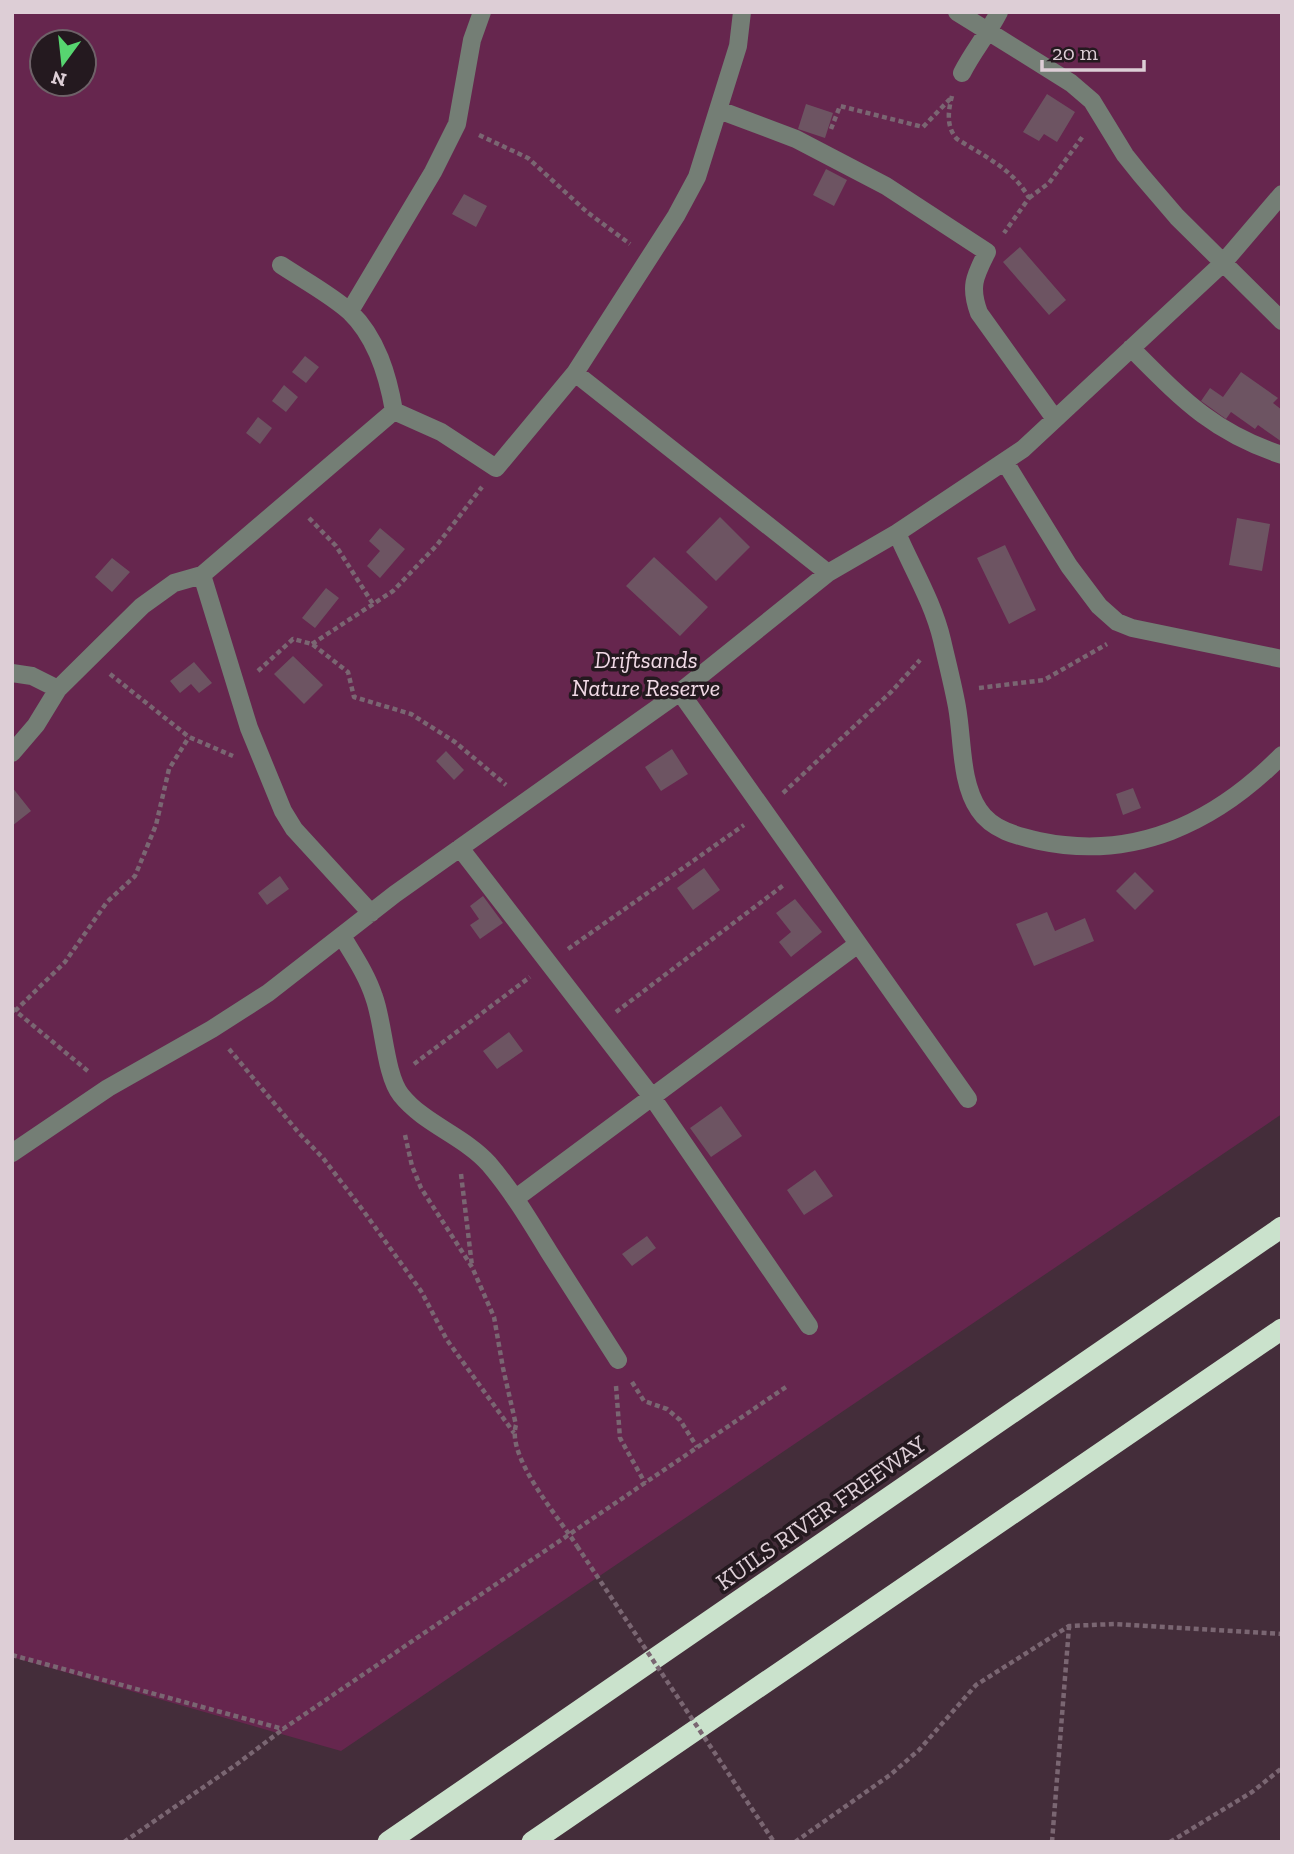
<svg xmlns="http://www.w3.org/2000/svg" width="1294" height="1854" viewBox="0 0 1294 1854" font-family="'Zilla Slab',serif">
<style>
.green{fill:#66264e;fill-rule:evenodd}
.building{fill:#6d5462}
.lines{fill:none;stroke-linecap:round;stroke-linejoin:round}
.path{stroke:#7a6672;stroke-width:4.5;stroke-dasharray:5 3.5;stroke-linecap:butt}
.minor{stroke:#747e75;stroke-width:18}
.highway{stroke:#cae2cc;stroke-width:21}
.path-bridge{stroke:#7a6672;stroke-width:4.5;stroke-dasharray:5 3.5;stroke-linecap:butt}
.labels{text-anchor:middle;stroke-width:7;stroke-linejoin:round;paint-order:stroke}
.park-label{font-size:24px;font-style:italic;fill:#f1dae6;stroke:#24191f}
.street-label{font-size:24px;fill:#ddced6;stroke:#24191f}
</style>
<rect width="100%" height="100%" fill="#442d3a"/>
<path class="green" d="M12 12H1282V1114L341 1751 12 1657ZM42 42H84V84H42Z"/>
<path class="building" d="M1047 94 1075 112 1057 142 1044 134 1039 141 1023 132Z
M806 104 833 113 825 138 798 129Z
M826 169 847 180 834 206 813 195Z
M464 194 487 206 476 227 452 214Z
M1020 247 1066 300 1049 315 1003 262Z
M305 356 319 367 306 383 292 372Z
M1241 372 1278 398 1273 403 1282 410V442L1258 425 1255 429 1231 412 1226 419 1201 401 1210 388 1223 397Z
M284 385 298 397 286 412 272 401Z
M258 417 272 428 260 444 246 433Z
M720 517 750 547 716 581 686 552Z
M1237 518 1270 524 1262 571 1229 565Z
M380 528 405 549 380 578 367 566 380 551 369 541Z
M1005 545 1036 610 1009 624 977 558Z
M654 557 708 607 680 636 626 586Z
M112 558 130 572 112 592 95 577Z
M326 588 339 598 315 628 302 618Z
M293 656 323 685 304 704 274 674Z
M194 662 212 683 199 693 191 684 180 693 170 681Z
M672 749 688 774 661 791 645 767Z
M446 751 464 770 454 780 436 761Z
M12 787 31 811 12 826Z
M1133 788 1141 808 1123 815 1116 794Z
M704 868 720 890 693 910 677 888Z
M1135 872 1154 891 1135 910 1116 891Z
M280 876 289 889 267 905 258 893Z
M483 896 503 923 480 939 470 925 479 919 470 906Z
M795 899 822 932 791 957 779 942 791 932 776 913Z
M1047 912 1055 931 1085 918 1094 941 1034 966 1016 924Z
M509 1032 523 1051 497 1069 483 1051Z
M721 1106 742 1136 711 1157 690 1128Z
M815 1170 833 1196 804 1215 787 1190Z
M647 1236 656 1248 632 1266 622 1254Z"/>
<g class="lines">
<path class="path" d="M952 96C948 111 946 127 957 139 984 156 1013 169 1029 198L1004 233
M831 129 840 106 923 127 950 99
M479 135 528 158 587 212 630 244
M1029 198 1049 183 1083 136
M309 518 336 546 373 604
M312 644 393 591 437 545 482 487
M258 671 293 639 312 644 348 672 354 697 411 714 455 742 506 785
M110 674 189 737 233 756
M979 688 1044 680 1107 644
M783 793 892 691 920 660
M568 949 744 825
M12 1008 89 1072
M15 1011 65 962 107 902 135 876 156 825 169 769 189 737
M616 1012 785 884
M229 1049 299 1133 323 1158 362 1209 421 1291 447 1340 514 1433
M414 1064 530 977
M405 1135 412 1166 421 1188 472 1267 494 1317 503 1368 516 1425C506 1457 560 1519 577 1546
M461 1174 472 1266
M632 1382 644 1401 667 1409 680 1420 697 1447
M616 1386 620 1438 645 1483
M12 1655 283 1729 786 1387
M124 1842 237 1764 282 1730
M795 1842 890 1775 919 1750 976 1685 1069 1626 1114 1624 1282 1634
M1052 1842 1069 1627
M1170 1842 1252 1792 1282 1768"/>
<path class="minor" d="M957 12 1071 83 1092 101 1125 155 1141 175 1177 217 1282 321
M962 73C973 51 988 34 999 12
M719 110 796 139 886 186 987 252C975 276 969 286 979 313L1055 419
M281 265C302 279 333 296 350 312 377 338 388 376 394 411
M350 311 433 172 457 124 472 40 482 12
M1131 348C1181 398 1212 432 1282 455
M575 373 828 573
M1005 462 1069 566 1099 606 1117 622 1132 628 1282 659
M897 533C912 568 933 602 942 640 947 662 953 685 957 707 963 740 960 782 979 810 992 830 1017 836 1039 841 1134 861 1215 823 1282 755
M202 575 249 728 283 811 294 829 371 913
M12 673 32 676 58 689
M680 692 968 1099
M12 753 36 725 58 689 142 606 174 583 202 575 394 411 441 432 496 468 575 373 676 216 697 177 738 46 742 12
M460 848 652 1097 809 1326
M342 936C354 956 367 975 374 997 384 1024 385 1075 401 1095 424 1124 464 1136 489 1164 512 1191 530 1221 549 1252 572 1288 595 1324 618 1360
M12 1153 108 1088 212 1029 268 993 395 894 680 692 828 573 897 533 1023 449 1223 263 1282 194
M516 1198 858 944"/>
<path class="highway" d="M388 1842 1282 1227
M532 1842 1282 1329"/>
<path class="path-bridge" d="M577 1546 774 1842"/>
</g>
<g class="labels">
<g class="park-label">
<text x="646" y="668">Driftsands<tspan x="646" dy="28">Nature Reserve</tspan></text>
</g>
<g class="street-label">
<text transform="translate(821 1513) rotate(-35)" y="8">KUILS RIVER FREEWAY</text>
</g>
</g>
<rect width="1294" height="1854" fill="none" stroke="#ddced6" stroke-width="28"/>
<g transform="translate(63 63) rotate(195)"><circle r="33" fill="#24191f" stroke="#6e6168" stroke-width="2"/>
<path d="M0-5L12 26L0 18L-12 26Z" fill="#57d570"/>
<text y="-10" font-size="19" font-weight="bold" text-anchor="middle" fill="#ddced6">N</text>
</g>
<path d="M1042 60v10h102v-10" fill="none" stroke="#ddced6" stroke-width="3.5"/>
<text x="1052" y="60" font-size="21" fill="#ddced6" stroke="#24191f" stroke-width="5" paint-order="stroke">20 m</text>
</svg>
